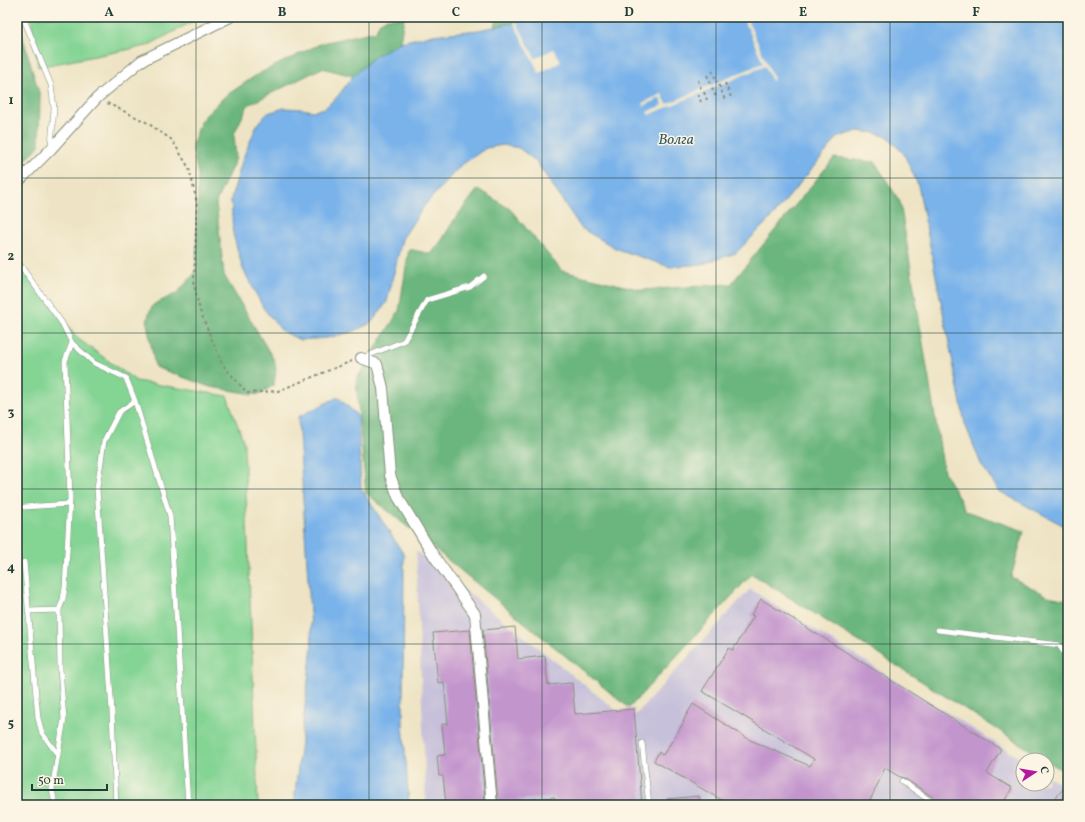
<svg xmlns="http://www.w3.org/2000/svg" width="1085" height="822" viewBox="0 0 1085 822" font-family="Vollkorn,serif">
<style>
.industrial{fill:#c6c0da}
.green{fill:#84d494;stroke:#528864}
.forest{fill:#6bb67e;stroke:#457a59}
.water{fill:#7ab3ea;stroke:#4c788f}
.pier{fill:#eee4c5}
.building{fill:#c395cd}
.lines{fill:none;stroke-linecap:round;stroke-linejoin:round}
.service-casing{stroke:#86907c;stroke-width:6}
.minor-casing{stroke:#86907c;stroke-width:12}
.path{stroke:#86907c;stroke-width:2;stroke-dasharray:3 3;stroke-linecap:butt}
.service{stroke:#fff;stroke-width:5}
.minor{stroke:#fff;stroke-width:10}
.grid{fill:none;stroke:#1f3d34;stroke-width:1;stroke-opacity:0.55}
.labels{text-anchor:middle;stroke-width:3;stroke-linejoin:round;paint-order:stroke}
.water-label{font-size:15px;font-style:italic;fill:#365a62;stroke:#fcf5e5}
.neatline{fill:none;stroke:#1f3d34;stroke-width:1.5}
.grid-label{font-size:13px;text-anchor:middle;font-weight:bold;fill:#1f3d34}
</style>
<rect width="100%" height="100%" fill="#fcf5e5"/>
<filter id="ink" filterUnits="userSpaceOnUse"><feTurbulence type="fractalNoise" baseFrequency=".025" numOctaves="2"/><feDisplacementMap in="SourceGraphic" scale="8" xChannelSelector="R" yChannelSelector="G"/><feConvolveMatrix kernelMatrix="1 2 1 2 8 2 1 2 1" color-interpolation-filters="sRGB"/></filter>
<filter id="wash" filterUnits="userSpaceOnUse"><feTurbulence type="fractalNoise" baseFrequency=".012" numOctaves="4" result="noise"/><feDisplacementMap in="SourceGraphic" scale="16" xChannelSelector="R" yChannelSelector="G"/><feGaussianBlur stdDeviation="0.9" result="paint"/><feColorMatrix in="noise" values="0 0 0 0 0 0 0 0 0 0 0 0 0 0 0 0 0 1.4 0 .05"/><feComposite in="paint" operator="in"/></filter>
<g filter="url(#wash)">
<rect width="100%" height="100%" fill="#eee4c5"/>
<path class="industrial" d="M416 551 630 721 750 589 1023 760V784H1047V776L1068 789V805H426Z"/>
<path class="green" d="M31 17H201L147 46 38 67Z
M17 260 77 338 136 381 227 396 244 443 258 805H17Z"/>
<path class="forest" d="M498 17H528L514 23 495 26Z
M387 18H404L400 42 374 57 353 76 322 68 248 105 234 134 236 158 216 202 224 275 274 360 276 369 274 385 259 394 250 395 247 393 210 387 155 367 147 323 149 313 153 305 177 293 196 272 198 175 192 145 202 119 224 97 258 74 322 43 376 31 379 23Z
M17 26 20 28 40 96 39 146 17 169Z
M834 158 875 162 900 202 944 472 966 511 1024 531 1011 577 1048 596 1068 600V774L752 574 629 708 366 493 356 380 399 311 409 249 431 254 442 240 454 220 478 189 510 209 562 271 642 290 731 284Z"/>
<path class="water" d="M528 17H1068V528L999 491 981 464 965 424 918 185 904 154 888 137 875 133 859 131 838 137 773 216 736 253 702 264 670 267 617 249 581 228 536 161 519 148 503 145 486 148 460 166 424 206 402 239 387 302 371 323 352 332 327 338 300 340 282 331 264 309 243 269 233 234 231 199 243 158 258 123 268 113 284 108 301 109 314 111 325 108 338 96 353 76 374 57 400 42 433 35 478 30 514 23Z
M338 397 358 416 361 488 404 555 403 723 409 805H295V793L312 646 298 417Z"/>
<path class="pier" d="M743 17H746L774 79 772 81 765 66 649 115 647 112 663 105 660 98 644 106 642 103 662 94 667 104 763 63Z
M516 21 535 58 554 49 561 62 539 73 514 23Z"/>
<g id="blocks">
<path class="building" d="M761 599 1001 749 987 773 1012 788 1002 805H945L904 778 900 777 885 768 868 805H734L718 798 654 761 659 752 663 755 684 722 683 721 693 704 750 740 810 766 814 759 702 691 729 648 733 650 754 616 751 615Z
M515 627 518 659 545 656 548 685 572 683 575 714 634 709 642 805H555V797L498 802 483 630Z
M470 630 485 801 446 805 443 776H439L437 756 445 755 442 724H448L444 682 438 683 433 633Z
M1068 785V805H1047Z
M699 796 700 805H668L667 799Z"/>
</g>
</g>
<g filter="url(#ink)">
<use href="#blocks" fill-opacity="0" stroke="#86907c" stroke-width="1"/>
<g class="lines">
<defs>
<path id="service" d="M23 17 51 85 54 108 51 146
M468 19V17
M17 261 62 323 72 343 94 363 126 378 135 401 170 516 188 805
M362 358 404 341 427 300 470 287 484 276
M24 507 70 504
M24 562 38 718 42 733 58 755
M28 611 59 610
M938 630 1059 645 1068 658
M642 743 649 805
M902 781 936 805
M55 805 52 789 64 719 60 669 59 610 63 599 65 588 70 498 65 361 72 343
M116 805 112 712 97 488 104 441 119 412 135 401"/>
<path id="minor" d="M17 183 51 149 97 98 141 61 230 17
M361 358 377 364 383 388 390 475 398 497 434 556 475 614 492 805"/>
</defs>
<use href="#service" class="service-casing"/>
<use href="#minor" class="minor-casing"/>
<path class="path" d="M712 70 717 82
M707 75 711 85
M698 80 701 89
M725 83 731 97
M719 85 725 100
M712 88 717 99
M704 92 707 100
M698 94 701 102
M107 103 146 122 172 140 189 168 197 203 194 284 200 311 222 364 247 393 278 391 352 361"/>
<use href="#service" class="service"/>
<use href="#minor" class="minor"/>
</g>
</g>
<path class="grid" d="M196 17V805M369 17V805M542 17V805M716 17V805M890 17V805M17 178H1068M17 333H1068M17 489H1068M17 644H1068"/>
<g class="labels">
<g class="water-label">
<text x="676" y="144">Волга</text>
</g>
</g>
<rect width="1085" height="822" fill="none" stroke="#fcf5e5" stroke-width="44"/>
<g transform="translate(1035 772) rotate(78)"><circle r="19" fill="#fcf5e5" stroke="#a4ab9e"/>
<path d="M0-3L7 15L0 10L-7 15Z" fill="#b5179e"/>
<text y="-6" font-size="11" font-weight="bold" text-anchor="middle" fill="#1f3d34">С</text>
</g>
<path d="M32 784v6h75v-6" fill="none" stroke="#1f3d34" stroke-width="2"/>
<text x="38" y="784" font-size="12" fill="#1f3d34" stroke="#fcf5e5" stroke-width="3" paint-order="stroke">50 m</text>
<rect x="22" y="22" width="1041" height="778" class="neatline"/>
<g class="grid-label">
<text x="109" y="16">A</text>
<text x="282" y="16">B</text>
<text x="456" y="16">C</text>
<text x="629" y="16">D</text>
<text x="803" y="16">E</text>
<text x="976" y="16">F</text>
<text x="11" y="104">1</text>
<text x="11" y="260">2</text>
<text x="11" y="416">3</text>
<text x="11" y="571">4</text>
<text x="11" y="727">5</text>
</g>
</svg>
